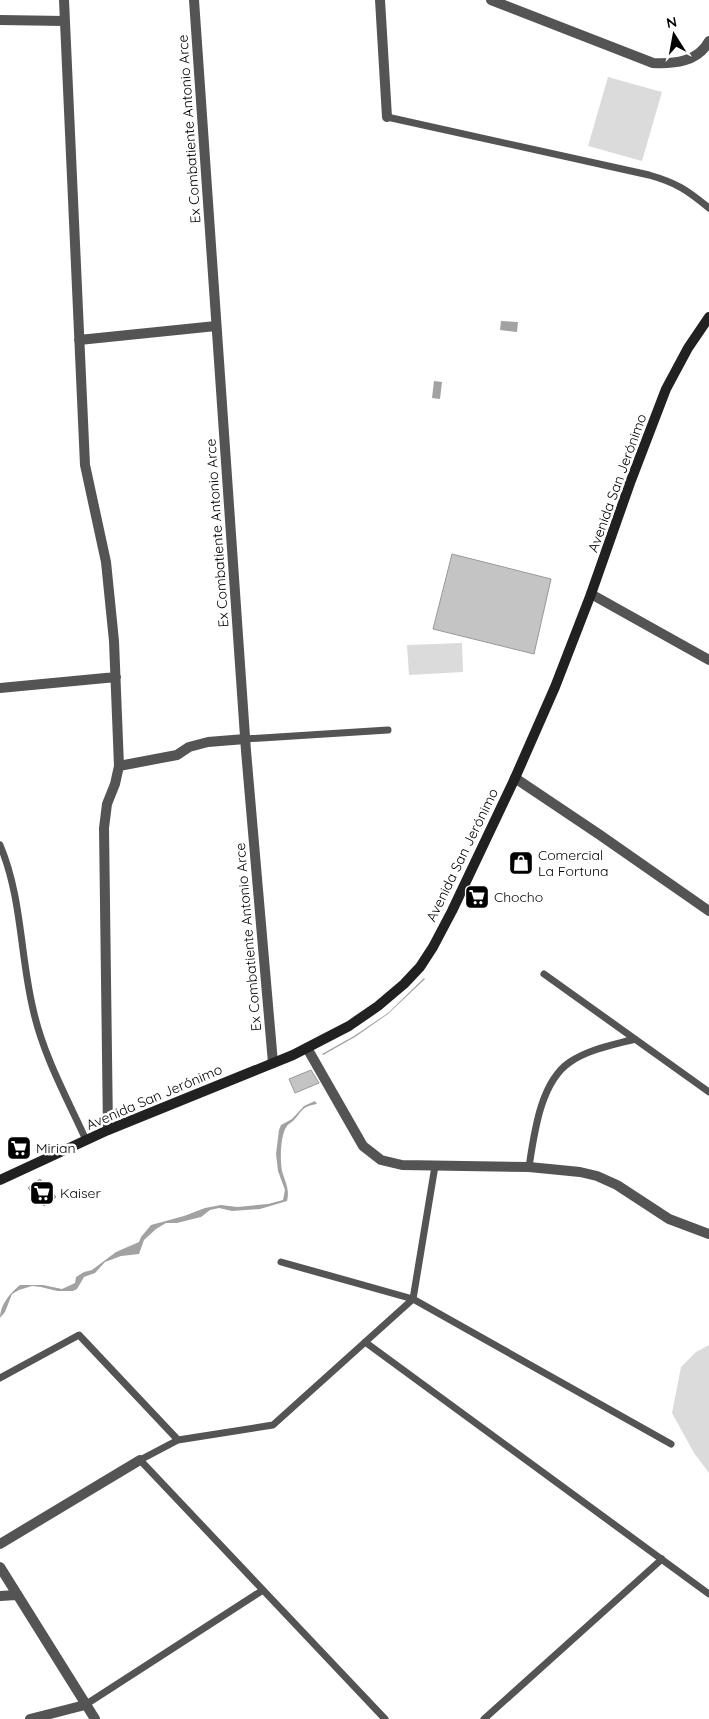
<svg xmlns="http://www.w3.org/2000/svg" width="709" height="1719" viewBox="0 0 709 1719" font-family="Quicksand,sans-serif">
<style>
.green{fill:#dbdbdb}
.water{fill:#a2a2a2}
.building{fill:#c4c4c4;stroke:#989898}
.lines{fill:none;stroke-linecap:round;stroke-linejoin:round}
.lane{stroke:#545454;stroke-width:7}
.street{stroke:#545454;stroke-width:10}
.secondary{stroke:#212121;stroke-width:10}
.labels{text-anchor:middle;stroke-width:5;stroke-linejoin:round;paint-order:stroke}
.street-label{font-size:14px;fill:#000;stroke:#fff}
.poi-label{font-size:14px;fill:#000;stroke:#fff;text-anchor:start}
</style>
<rect width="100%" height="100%" fill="#fff"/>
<path class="green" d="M608 77 662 92 642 161 588 146Z
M462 643 463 672 409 675 407 645Z
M709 1345V1473L694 1453 672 1413 681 1367 696 1352Z"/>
<path class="water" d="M501 321 518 322 517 332 500 330Z
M434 381 442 382 440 399 432 398Z
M424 978 425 979 388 1014 355 1037 323 1055 322 1054 354 1036 388 1013Z
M315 1101 317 1104C300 1107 303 1111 293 1121 291 1123 288 1124 287 1126 280 1135 280 1161 282 1171 285 1182 290 1189 287 1201L260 1209 232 1211 219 1208 210 1210 201 1217 177 1223H166L156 1229 144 1240 139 1254 121 1256 105 1262 95 1273 84 1277 77 1289 73 1291H57L41 1287 32 1286 19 1290 12 1294 5 1312 0 1318C0 1305 10 1293 20 1285H43L62 1289 75 1283 76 1277 84 1272 92 1270 116 1252 139 1242 141 1237 151 1225 184 1216 205 1208 221 1205 237 1207 268 1204 283 1200 285 1190 278 1171 276 1154 279 1130 281 1125 292 1119 304 1106Z"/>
<path class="building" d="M452 554 551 579 534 654 433 629Z
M311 1070 319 1083 295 1093 289 1079Z
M40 1179 56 1197 44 1206 28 1188Z"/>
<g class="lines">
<path class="lane" d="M387 117 649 175C677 183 687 190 709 208
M245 739 388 730
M0 845C22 897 20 955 33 1009 43 1055 67 1098 86 1140
M544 974 709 1092
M529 1167C534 1135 540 1082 570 1062 589 1049 613 1045 635 1039
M281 1262 413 1299 671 1444
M365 1342 709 1594
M0 1378 79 1335 178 1440
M85 1705 263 1590
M385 1719 140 1460 178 1440 273 1425 413 1299 435 1166
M484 1719 662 1559"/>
<path class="street" d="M64 0 85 465 106 562 114 641 119 766 115 784 107 804 104 828 108 1130
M194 0 246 751 273 1063
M380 0 387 117
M491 0 653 63C674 64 698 62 709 41
M0 20 65 21
M79 340 216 326
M591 594 709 660
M0 688 116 677
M119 766 177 755 189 747 208 742 245 739
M515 778 600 835 709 911
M307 1048 363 1146 381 1160 402 1165 529 1167 580 1172 597 1176 617 1185 669 1219 709 1234
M0 1544 140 1460
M0 1567 95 1719
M0 1596 16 1595
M30 1719 85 1705"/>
<path class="secondary" d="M0 1180 108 1130 293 1055 349 1026 378 1006 404 984 420 967 433 947 452 911 515 778 555 687 591 594 630 483 666 389 688 348 709 317"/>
</g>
<defs>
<symbol id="shop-square" viewBox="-11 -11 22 22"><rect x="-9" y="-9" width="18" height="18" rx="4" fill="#000" stroke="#fff"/><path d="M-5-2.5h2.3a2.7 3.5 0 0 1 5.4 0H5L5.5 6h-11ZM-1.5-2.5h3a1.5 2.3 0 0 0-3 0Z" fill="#fff"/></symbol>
<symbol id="supermarket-square" viewBox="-11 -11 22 22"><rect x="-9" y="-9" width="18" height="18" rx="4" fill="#000" stroke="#fff"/><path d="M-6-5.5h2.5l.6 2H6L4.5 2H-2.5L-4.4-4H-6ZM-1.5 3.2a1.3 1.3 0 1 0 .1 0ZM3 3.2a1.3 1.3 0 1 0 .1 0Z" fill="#fff"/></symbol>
</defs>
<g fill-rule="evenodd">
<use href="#shop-square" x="507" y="849" width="28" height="28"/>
<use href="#supermarket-square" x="463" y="883" width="28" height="28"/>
<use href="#supermarket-square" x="5" y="1134" width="28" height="28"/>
<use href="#supermarket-square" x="28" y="1179" width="28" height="28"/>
</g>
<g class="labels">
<g class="street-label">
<text transform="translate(189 129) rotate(-94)" y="5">Ex Combatiente Antonio Arce</text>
<text transform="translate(617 483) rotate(-70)" y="5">Avenida San Jerónimo</text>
<text transform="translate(217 533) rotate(-94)" y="5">Ex Combatiente Antonio Arce</text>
<text transform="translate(462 855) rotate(-64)" y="5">Avenida San Jerónimo</text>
<text transform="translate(248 937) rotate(-95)" y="5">Ex Combatiente Antonio Arce</text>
<text transform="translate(154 1097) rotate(-23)" y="5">Avenida San Jerónimo</text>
</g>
<g class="poi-label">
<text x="538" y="860">Comercial<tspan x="538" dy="16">La Fortuna</tspan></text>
<text x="494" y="902">Chocho</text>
<text x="36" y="1153">Mirian</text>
<text x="60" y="1198">Kaiser</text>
</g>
</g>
<g transform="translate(674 35) rotate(349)" stroke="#ffffff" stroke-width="4" paint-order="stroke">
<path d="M0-4L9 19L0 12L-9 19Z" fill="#000000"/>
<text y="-8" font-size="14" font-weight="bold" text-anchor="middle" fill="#000000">N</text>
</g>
</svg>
